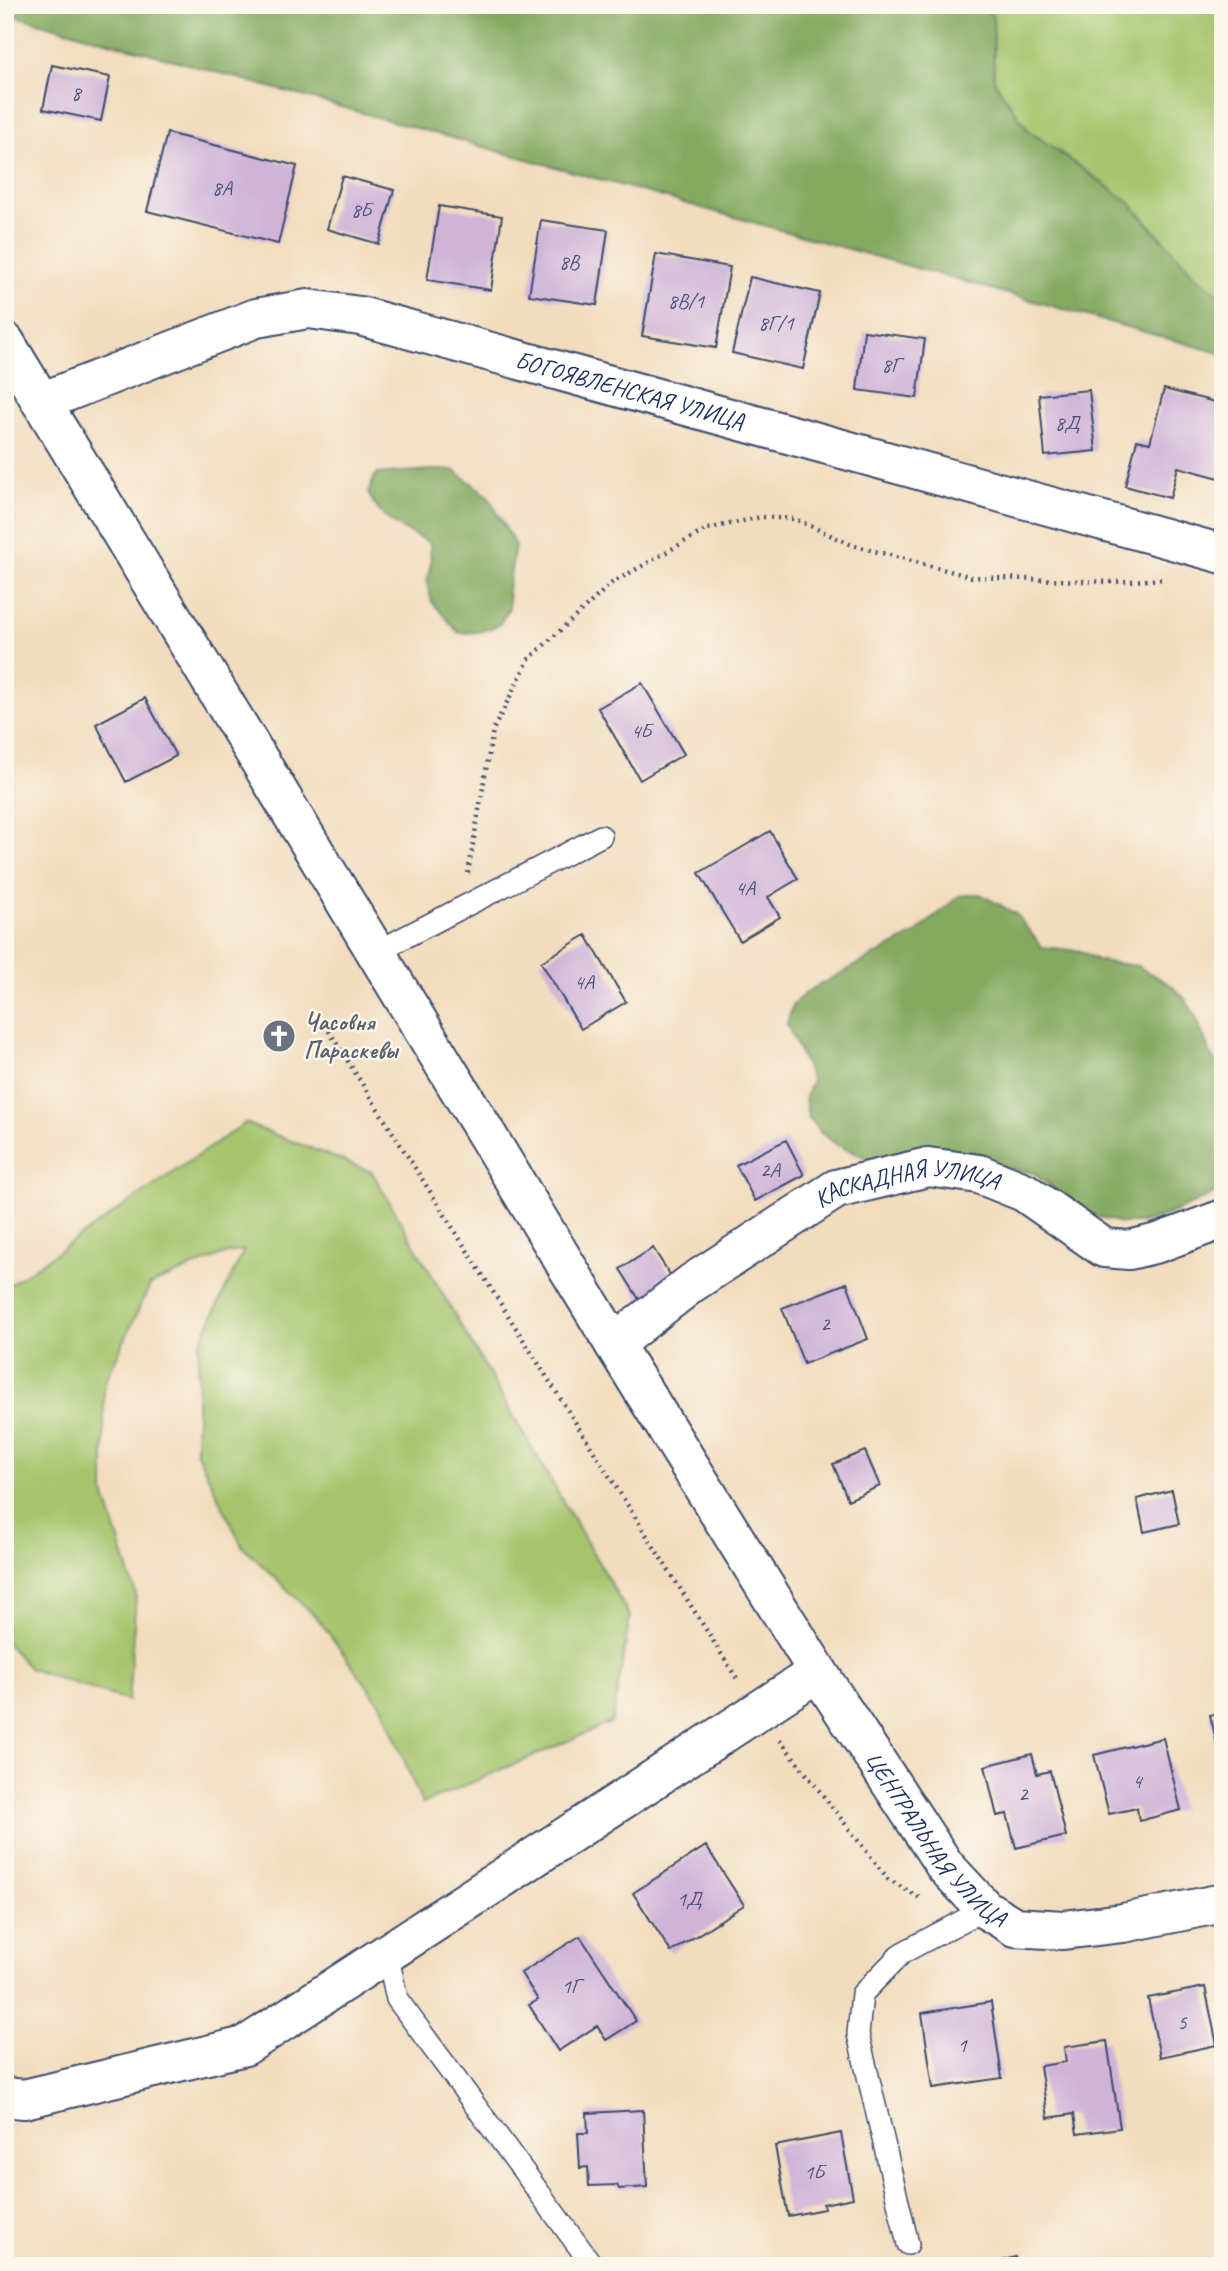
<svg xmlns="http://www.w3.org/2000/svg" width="1228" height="2271" viewBox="0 0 1228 2271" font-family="Caveat,sans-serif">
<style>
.green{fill:#a5c46c;stroke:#607a65;stroke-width:2}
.forest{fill:#84aa60;stroke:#506c5f;stroke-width:2}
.building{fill:#cfb3d8}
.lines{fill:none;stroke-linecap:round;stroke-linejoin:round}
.service-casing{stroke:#3b496c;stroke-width:24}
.minor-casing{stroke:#3b496c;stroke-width:42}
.tertiary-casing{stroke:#3b496c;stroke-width:42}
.path{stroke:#3b496c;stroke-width:4.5;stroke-dasharray:2 5;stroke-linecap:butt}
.service{stroke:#fff;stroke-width:21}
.minor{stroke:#fff;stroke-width:38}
.tertiary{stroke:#fff;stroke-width:38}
.labels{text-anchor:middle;stroke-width:5;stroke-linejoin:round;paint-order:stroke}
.number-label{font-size:21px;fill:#48507c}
.street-label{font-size:24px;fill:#1b2f5e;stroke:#fbf7ec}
.worship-label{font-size:24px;font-weight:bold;fill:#5b616d;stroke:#fbf7ec;text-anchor:start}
</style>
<rect width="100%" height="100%" fill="#fbf7ec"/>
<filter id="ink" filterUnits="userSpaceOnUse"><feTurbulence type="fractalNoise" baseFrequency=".0143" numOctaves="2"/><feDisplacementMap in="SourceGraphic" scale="14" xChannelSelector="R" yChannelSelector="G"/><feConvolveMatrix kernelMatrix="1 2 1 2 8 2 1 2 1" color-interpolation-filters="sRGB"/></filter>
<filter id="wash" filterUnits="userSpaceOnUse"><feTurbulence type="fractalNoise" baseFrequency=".00686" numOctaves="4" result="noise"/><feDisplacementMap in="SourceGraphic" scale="28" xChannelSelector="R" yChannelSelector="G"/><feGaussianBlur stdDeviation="1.57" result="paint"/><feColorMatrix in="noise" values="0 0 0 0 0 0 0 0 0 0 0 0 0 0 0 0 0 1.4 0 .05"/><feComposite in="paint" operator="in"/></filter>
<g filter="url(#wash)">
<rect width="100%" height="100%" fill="#f2dcbd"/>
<path class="green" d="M982 5H1223V297L1196 277 1130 203 1028 130 994 81 993 17Z
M245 1123 372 1172 630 1617 612 1722 422 1804 383 1708 319 1620 242 1546 196 1451 199 1345 244 1250 227 1253 150 1285 104 1384V1493L136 1595 128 1701 30 1669 5 1641V1288Z"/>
<path class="forest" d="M5 5H982L993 17 994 81 1028 130 1130 203 1196 277 1223 297V354L9 14 5 16Z
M433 470H454L488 496 515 545 508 589 509 608 499 625 479 632 459 633 432 602 427 582 431 563 430 543C401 528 383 523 368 493L376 474Z
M980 894 1016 914 1042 947 1080 951 1099 961 1137 966 1171 985 1185 999 1196 1017 1210 1054 1223 1069V1190L1162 1217 1142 1223H1121L1082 1212 1034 1173 994 1166 876 1162 837 1145 821 1133 808 1117 805 1098 812 1080 787 1024 793 1004 808 991 915 934 959 896Z"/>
<g id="blocks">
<path class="building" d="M52 65 110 77 101 121 43 109Z
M167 133 297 166 278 244 147 211Z
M342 176 394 190 379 244 327 229Z
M439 206 502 216 491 290 427 280Z
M541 220 608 230 597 305 529 295Z
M656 254 730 267 716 348 642 336Z
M750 277 820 293 803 369 732 353Z
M864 331 925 339 917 398 857 390Z
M1164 389 1223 404V479L1178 467 1170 498 1125 486 1137 440 1150 443Z
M1089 390 1096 451 1045 456 1039 395Z
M642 683 684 754 640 780 598 708Z
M145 698 176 756 126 782 96 724Z
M770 831 798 879 768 897 780 917 740 941 699 873Z
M586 935 626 1002 581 1029 541 962Z
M786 1140 804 1175 755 1201 736 1165Z
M653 1248 676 1284 642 1304 620 1269Z
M847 1283 868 1339 804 1364 782 1308Z
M865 1451 880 1486 848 1500 833 1464Z
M1172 1490 1179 1524 1144 1532 1137 1499Z
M1223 1712V1764H1222L1210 1715Z
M1163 1738 1181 1810 1139 1821 1137 1808 1109 1814 1094 1755Z
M1032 1754 1037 1774 1050 1771 1066 1836 1016 1848 1007 1814 997 1816 985 1766Z
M706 1846 744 1905 671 1952 633 1893Z
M580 1936 636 2021 606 2040 597 2026 558 2051 529 2005 538 2000 521 1973Z
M1205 1987 1217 2045 1160 2057 1148 1998Z
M991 2002 1002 2078 933 2088 922 2013Z
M1107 2041 1120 2128 1077 2134 1074 2114 1048 2118 1040 2066 1066 2062 1064 2047Z
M643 2110 647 2187 619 2189 617 2185 589 2186 588 2167 580 2168 578 2133H588L587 2113Z
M841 2133 853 2198 823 2204 824 2209 788 2216 775 2146Z
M1015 2257 1018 2266H987V2265Z"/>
</g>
</g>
<g filter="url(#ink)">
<use href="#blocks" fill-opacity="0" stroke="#3b496c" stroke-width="2"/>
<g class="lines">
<defs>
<path id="service" d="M376 952 601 836
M387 1953 397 1999 593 2266
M908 2244 858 2034 862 1994 902 1953 985 1909"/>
<g id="minor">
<path id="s1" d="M41 402 256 318 308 309 360 316 1223 554"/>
<path id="s2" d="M614 1344 692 1283 836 1189 928 1167 979 1174 1024 1192 1104 1248 1129 1250 1158 1243 1223 1219"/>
<path d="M5 2097 24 2099 245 2046 818 1672"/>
</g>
<g id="tertiary">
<path id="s3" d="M5 342 614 1344 818 1672 945 1866 985 1909 1015 1927 1063 1930 1123 1923 1223 1903"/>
</g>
</defs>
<use href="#service" class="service-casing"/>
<use href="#minor" class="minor-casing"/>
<use href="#tertiary" class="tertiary-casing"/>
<path class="path" d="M468 873 493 730 529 659 612 583 707 529 761 517 795 519 852 545 972 577 1113 582 1165 579
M325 1025 739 1682
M780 1740 888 1879 922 1899"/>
<use href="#service" class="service"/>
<use href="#minor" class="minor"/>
<use href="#tertiary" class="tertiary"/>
</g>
</g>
<defs>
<symbol id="church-disc" viewBox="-11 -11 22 22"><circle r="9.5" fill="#6b7280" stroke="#fbf7ec"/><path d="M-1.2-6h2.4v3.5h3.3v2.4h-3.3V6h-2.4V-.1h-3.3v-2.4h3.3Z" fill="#fff"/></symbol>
</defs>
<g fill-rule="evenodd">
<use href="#church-disc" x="260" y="1017" width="38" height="38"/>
</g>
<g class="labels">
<g class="number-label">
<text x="76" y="100">8</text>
<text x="222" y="195">8А</text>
<text x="361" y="217">8Б</text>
<text x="569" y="269">8В</text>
<text x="686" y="308">8В/1</text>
<text x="776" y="330">8Г/1</text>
<text x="891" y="372">8Г</text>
<text x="1067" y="430">8Д</text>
<text x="641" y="738">4Б</text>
<text x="745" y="895">4А</text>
<text x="584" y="989">4А</text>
<text x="770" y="1177">2А</text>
<text x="825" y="1331">2</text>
<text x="1137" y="1788">4</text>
<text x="1023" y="1801">2</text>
<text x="689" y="1906">1Д</text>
<text x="571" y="1993">1Г</text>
<text x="1182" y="2029">5</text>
<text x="962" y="2052">1</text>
<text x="814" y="2179">1Б</text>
</g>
<g class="street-label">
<text dy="8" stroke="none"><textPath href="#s1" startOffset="616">БОГОЯВЛЕНСКАЯ УЛИЦА</textPath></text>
<text dy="8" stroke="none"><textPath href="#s2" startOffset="343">КАСКАДНАЯ УЛИЦА</textPath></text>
<text dy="8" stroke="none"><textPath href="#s3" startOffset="1764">ЦЕНТРАЛЬНАЯ УЛИЦА</textPath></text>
</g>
<g class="worship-label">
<text x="304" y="1030">Часовня<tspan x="304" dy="28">Параскевы</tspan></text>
</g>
</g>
<rect width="1228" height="2271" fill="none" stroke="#fbf7ec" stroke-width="28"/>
</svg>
